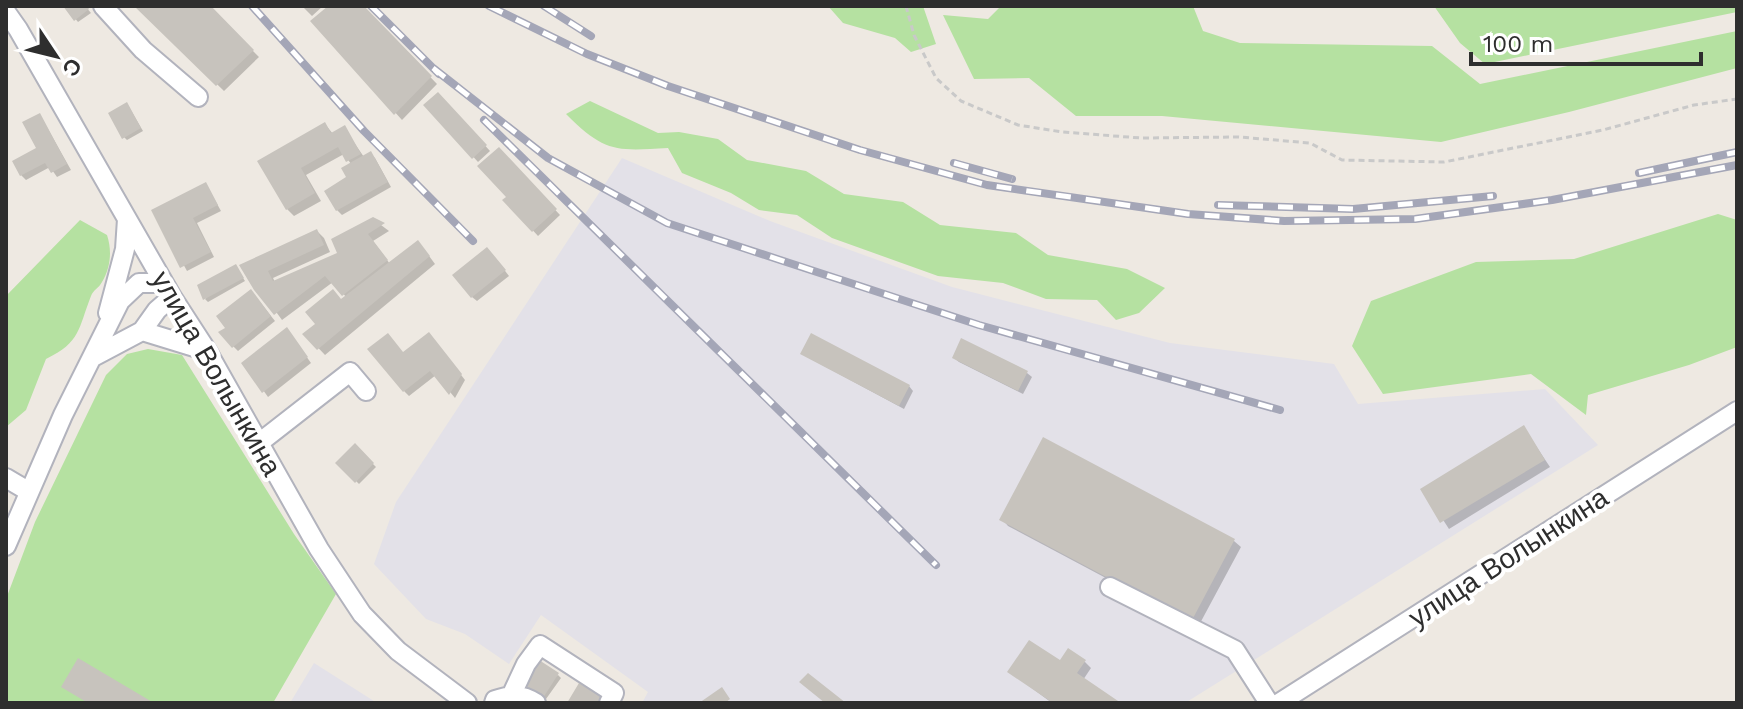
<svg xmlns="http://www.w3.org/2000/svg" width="1743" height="709" viewBox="0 0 1743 709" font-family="'Work Sans',sans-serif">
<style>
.industrial{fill:#e3e1e8}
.green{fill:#b5e1a1}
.shadow{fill:#0003}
.building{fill:#c7c3bd}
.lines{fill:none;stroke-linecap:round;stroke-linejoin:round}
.minor-casing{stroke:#b2b3bd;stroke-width:22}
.path{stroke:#c9c9c9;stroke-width:3;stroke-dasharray:6 4;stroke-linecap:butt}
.minor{stroke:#fff;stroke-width:18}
.rail-casing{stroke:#a4a6b7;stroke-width:8}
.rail{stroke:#fff;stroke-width:5;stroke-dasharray:15;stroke-linecap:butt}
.labels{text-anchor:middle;stroke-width:8;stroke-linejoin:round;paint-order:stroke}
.street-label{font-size:28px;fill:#2e2e2e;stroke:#fff}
</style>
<rect width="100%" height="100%" fill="#eee9e2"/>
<path class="industrial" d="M622 158 770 221 952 287 1170 343 1334 364 1358 404 1545 389 1598 445 1185 703H642L648 692 541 615 509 664 465 634 426 619 374 564 396 502Z
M314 663 377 703H290Z"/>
<path class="green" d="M828 6H923L936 44 911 52 895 38 843 23Z
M1001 6H1193L1203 31 1240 43 1432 46 1480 84 1737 31V68L1569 112 1441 142 1162 116H1076L1029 78 974 79 943 15 988 19Z
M1434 6H1737V12L1485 64 1460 43Z
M590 101 658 133 679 132 718 139 747 160 806 171 844 194 903 202 940 225 1016 233 1048 255 1127 269 1165 288 1139 313 1116 320 1097 300 1046 299 1003 283 938 276 832 238 797 215 759 210 731 193 682 173 668 148C616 151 605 153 566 114Z
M1718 214 1737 220V347L1689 365 1588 395 1586 415 1531 374 1383 394 1352 346 1371 301 1476 262 1574 259Z
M80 220 107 235C112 250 111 267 102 282 99 288 93 290 91 296 78 329 81 342 46 359L26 410 6 427V296Z
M148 349 182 355 294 534 336 594 273 703H6V599L35 522 106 375 127 354Z"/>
<path class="shadow" d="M65 6H85L91 13 78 22Z
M137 6H208L259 57 224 91Z
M302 6H323L312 16Z
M331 6H362L437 84 402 120 313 21Z
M438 94 490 151 478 162 426 105Z
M129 107 143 131 127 140 124 137Z
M40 115 71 170 57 177 50 167 26 180 21 175 39 149Z
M325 124 333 134 344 128 364 157 370 153 375 158 391 187 342 215 337 210 351 164 344 154 306 175 321 201 294 216 287 209 260 161Z
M499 150 560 215 538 236 505 200 508 197Z
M206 184 221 211 197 223 214 257 187 271 154 211Z
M373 219 389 231 373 241 390 264 424 249 435 264 325 355 305 334 347 298 333 282 282 320 242 265 317 231 324 238 330 252 273 278 275 282 339 254Z
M492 254 509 276 477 301 472 297Z
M238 270 245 281 208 302 205 299Z
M256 297 275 321 238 351 233 346Z
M291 335 311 363 268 397 244 363Z
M434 340 465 380 455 398 436 375 409 396 404 391V354Z
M802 354 909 386 913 391 904 409Z
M954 358 1027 373 1032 377 1023 394 959 362Z
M1524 428 1550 467 1449 529 1423 489Z
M1044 440 1234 541 1241 547 1198 627 1008 526 1002 519Z
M355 446 376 467 359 484 338 463Z
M1085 662 1091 668 1083 680 1117 703H1052L1010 672Z
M558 675 561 678 546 699 528 687Z"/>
<path class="building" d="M63 6H87L89 9 74 21Z
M134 6H211L254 50 216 86Z
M328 6H364L432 76 394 115 310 21Z
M438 92 487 145 472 159 423 105Z
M127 102 141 128 122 139 108 113Z
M40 113 67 164 51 173 45 163 20 176 12 161 36 148 22 122Z
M325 122 331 133 345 125 361 154 346 162 338 147 301 168 315 193 286 210 257 161Z
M499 147 557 209 532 232 502 200 506 197 477 166Z
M371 151 388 182 336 211 324 191 346 177 341 168Z
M206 182 218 205 193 218 211 252 180 268 151 210Z
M373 217 385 223 368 234 388 260 342 296 325 276 274 315 254 290 239 265 317 229 324 245 268 271 273 281 337 253 331 239Z
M418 240 430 256 317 350 302 334 315 324 305 312 333 289 341 299Z
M487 247 506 270 471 298 452 275Z
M236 264 244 278 203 300 197 285Z
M251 289 271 316 232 348 218 332 225 328 216 316Z
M287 327 308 357 262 393 241 363Z
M429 332 462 374 449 395 430 371 403 392 367 349 388 333 403 352Z
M811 333 910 385 899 406 800 354Z
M961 338 1028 371 1018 391 952 358Z
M1524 425 1545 460 1440 523 1420 489Z
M1043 437 1235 539 1191 622 999 520Z
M355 443 374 463 355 483 335 463Z
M1029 640 1060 660 1068 648 1086 660 1077 673 1121 703H1053L1007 672Z
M78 658 154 703H88L61 687Z
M539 660 559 673 543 698 522 685Z
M808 673 846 703H825L799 682Z
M579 683 602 697 598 703H567Z
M722 687 730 699 725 703H699Z"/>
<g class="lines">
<defs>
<path id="minor" d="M103 6 143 50 198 97
M6 12 18 29 172 297 207 351 319 549 362 614 398 651 467 703
M108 313 125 249 127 219
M142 331 157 310 172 297
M93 357 142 331 207 351
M259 443 350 372 366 391
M6 478 28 491
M6 546 63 415 120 301 139 283H164
M1110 587 1235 650 1269 703
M512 694 526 664 540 645 614 693 609 703
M494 703 495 700C511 695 521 693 536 703
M1279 703 1737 411"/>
</defs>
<use href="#minor" class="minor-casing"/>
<path class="path" d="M906 6 914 35 936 78 961 101 1018 125 1062 132 1141 138 1239 137 1310 143 1342 160 1444 162 1603 130 1694 105 1737 99"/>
<use href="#minor" class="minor"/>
<defs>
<path id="rail" d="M252 6 364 131 473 241
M371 6 439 74
M489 6 587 54 668 86 860 150 987 185 1188 214 1284 221 1415 219 1552 200 1737 165
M544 6 591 36
M433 68 548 158 667 223 979 325 1280 410
M484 120 936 565
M954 163 1012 179
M1639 173 1737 152
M1218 205 1353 209 1493 196"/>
</defs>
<use href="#rail" class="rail-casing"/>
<use href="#rail" class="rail"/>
</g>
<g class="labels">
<g class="street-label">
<text transform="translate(217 373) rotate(60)" y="10">улица Волынкина</text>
<text transform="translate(1508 557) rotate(-33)" y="10">улица Волынкина</text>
</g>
</g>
<rect width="1743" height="709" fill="none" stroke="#2e2e2e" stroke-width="16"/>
<g transform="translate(56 56) rotate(125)" stroke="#ffffff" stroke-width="6" paint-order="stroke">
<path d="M0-6L14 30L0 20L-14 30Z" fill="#2e2e2e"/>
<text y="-12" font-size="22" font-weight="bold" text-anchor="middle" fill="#2e2e2e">С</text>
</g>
<path d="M1471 52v12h230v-12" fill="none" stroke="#2e2e2e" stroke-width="4"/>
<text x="1483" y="52" font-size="24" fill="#2e2e2e" stroke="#ffffff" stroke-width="6" paint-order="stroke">100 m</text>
</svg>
